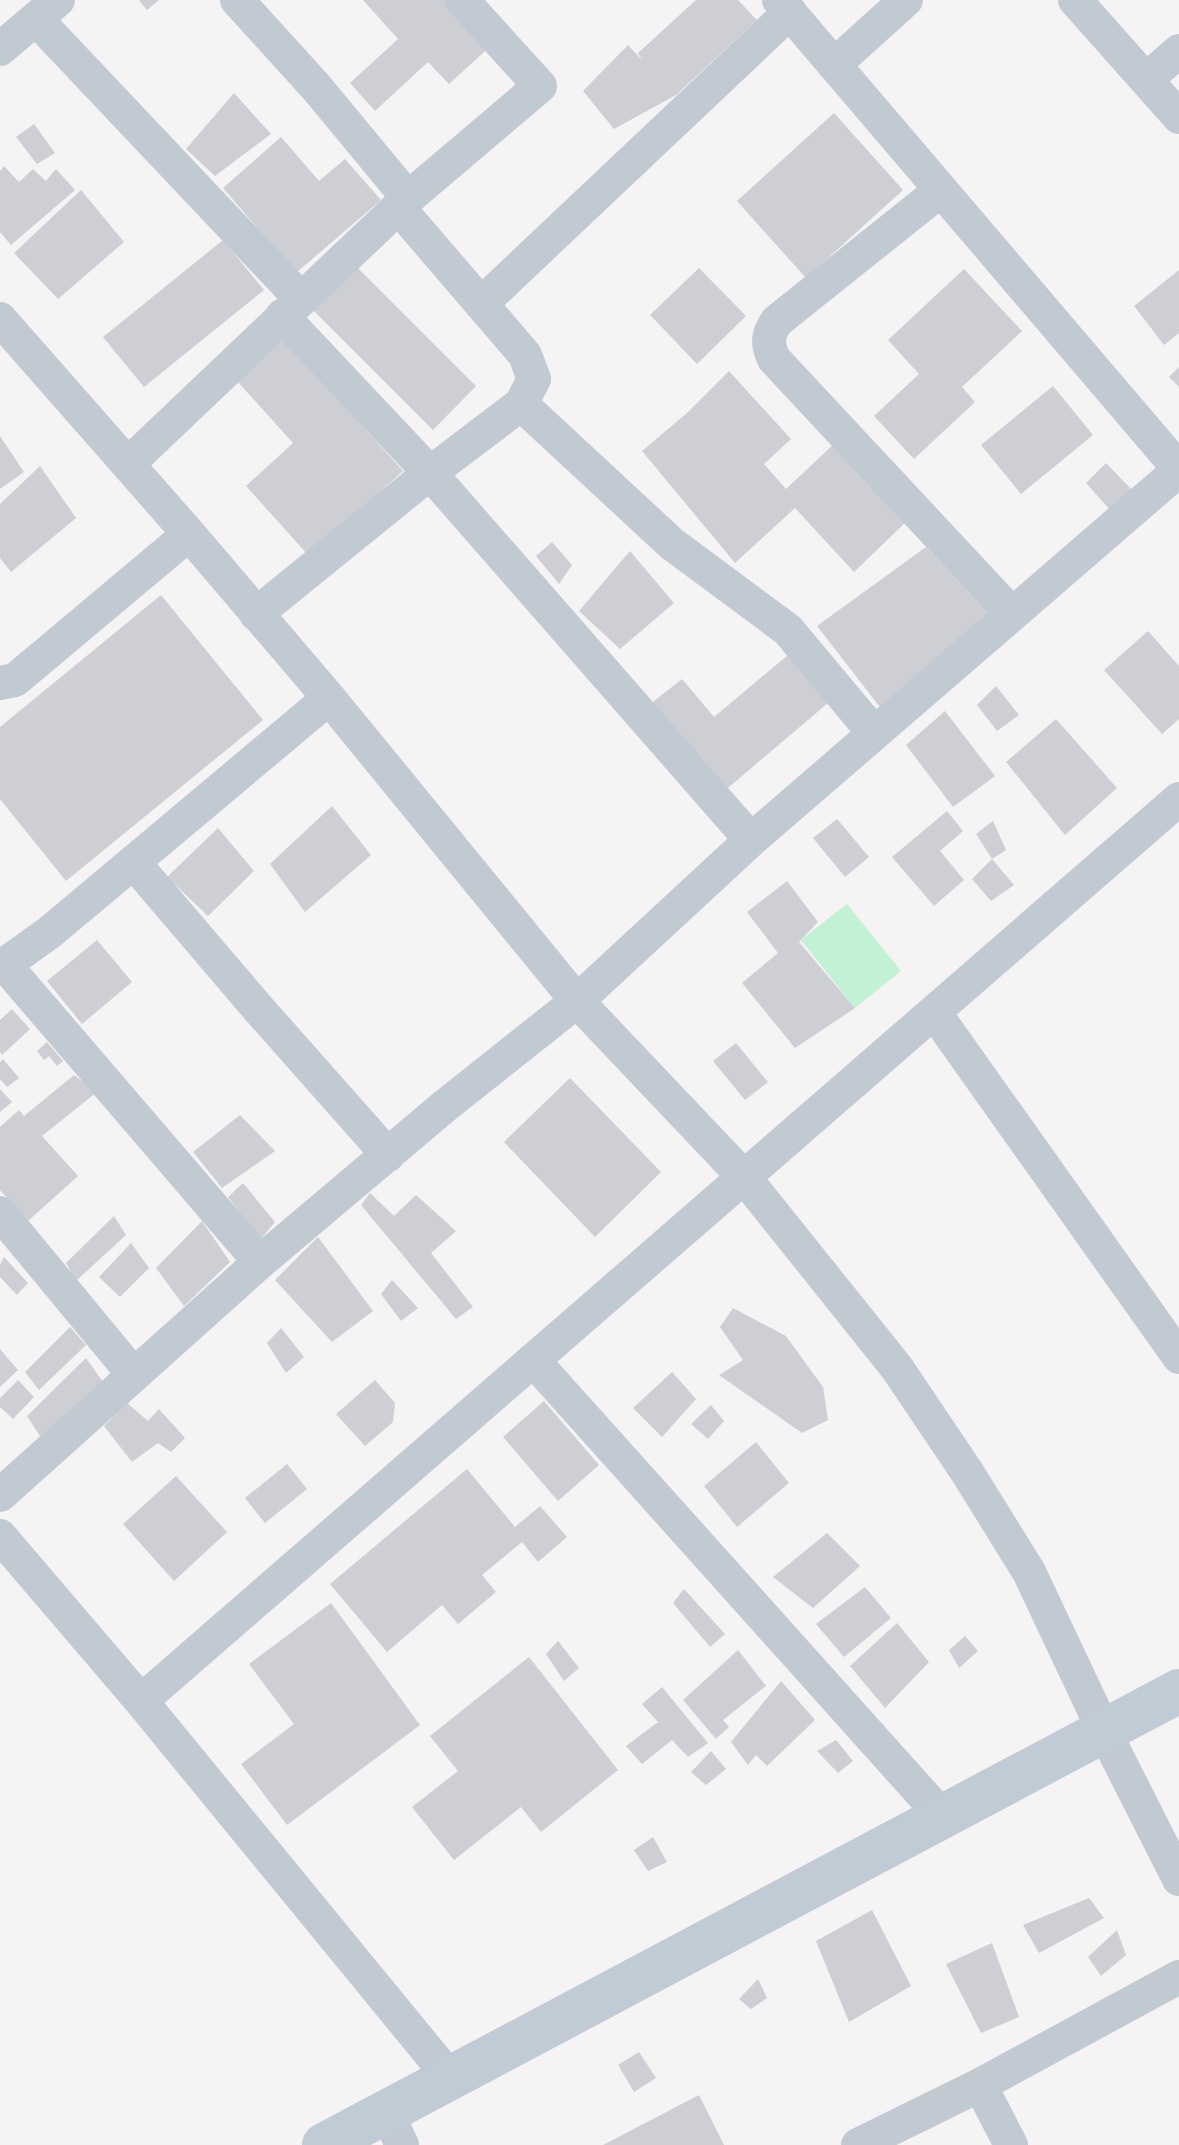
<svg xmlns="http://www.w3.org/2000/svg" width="1179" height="2145" viewBox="0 0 1179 2145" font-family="'Work Sans',sans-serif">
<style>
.green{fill:#c3f1d5}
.building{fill:#cdcfd5}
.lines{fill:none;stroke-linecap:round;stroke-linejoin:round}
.street{stroke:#c1cad2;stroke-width:34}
.secondary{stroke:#c1cbd6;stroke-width:44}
</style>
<rect width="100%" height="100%" fill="#f5f3f3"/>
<path class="green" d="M847 904 901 971 855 1008 801 940Z"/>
<path class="building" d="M139 0H159L147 10Z
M363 0H457L495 42 449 84 428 62 375 111 350 83 398 39Z
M696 0H738L757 20 676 95 614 129 583 91 628 45 642 60 638 53Z
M234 93 271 134 215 176 186 149Z
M834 113 903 190 806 278 737 201Z
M34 124 55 153 37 164 16 137Z
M281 137 319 181 345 159 381 200 296 273 223 188Z
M4 166 19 182 33 169 46 181 56 169 75 190 11 245 0 232V171Z
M81 190 124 242 58 299 14 253Z
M223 240 264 290 144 387 103 337Z
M355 265 476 386 433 430 312 309Z
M699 268 746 316 697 364 650 315Z
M964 269 1022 331 962 387 975 402 914 459 874 416 919 374 888 340Z
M1179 270V333L1164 345 1134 306Z
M284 339 403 471 309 556 246 486 293 443 238 382Z
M1179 367V387L1169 377Z
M729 371 791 439 764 464 786 489 835 443 907 521 854 572 795 508 735 563 642 451 687 413Z
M1053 386 1093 435 1021 494 981 445Z
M0 436 24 472 0 489Z
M1106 463 1132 490 1111 511 1086 483Z
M40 466 76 518 11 572 0 558V504Z
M552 542 572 565 559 584 536 556Z
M926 547 989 614 883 711 817 626Z
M630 551 674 603 620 649 579 611Z
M161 595 263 720 66 881 0 799V727Z
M1148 631 1179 666V719L1162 734 1104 670Z
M788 655 828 703 722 793 649 705 682 679 714 717Z
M996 686 1019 715 997 731 977 705Z
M945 711 995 776 953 807 906 745Z
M1056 719 1117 788 1065 835 1006 762Z
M332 806 371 855 305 912 270 864Z
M947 811 963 831 940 851 964 880 934 906 892 857Z
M837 819 869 857 845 877 813 838Z
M993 821 1006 850 992 859 1014 885 991 901 972 879 992 859 976 834Z
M218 828 254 871 208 916 167 877Z
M787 881 818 922 799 942 855 1008 795 1048 742 983 778 953 747 912Z
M97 940 132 982 82 1024 47 981Z
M12 1009 30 1029 2 1055 0 1052V1020Z
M47 1042 63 1061 57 1066 49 1056 44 1060 37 1051Z
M736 1043 768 1082 745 1100 713 1061Z
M3 1059 19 1078 7 1087 0 1079V1062Z
M74 1075 97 1092 42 1136 78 1176 28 1221 0 1190V1127L19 1110 24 1116Z
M570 1078 661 1172 595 1237 504 1142Z
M0 1089 12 1102 0 1112Z
M240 1115 275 1151 222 1188 193 1152Z
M243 1183 275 1222 260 1240 228 1197Z
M370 1193 394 1216 416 1195 456 1231 431 1253 473 1307 456 1319 361 1205Z
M114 1216 126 1235 76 1281 66 1263Z
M202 1221 230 1262 184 1306 156 1268Z
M318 1237 373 1311 332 1342 275 1280Z
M131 1243 149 1268 120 1297 99 1277Z
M4 1257 28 1283 17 1295 0 1277V1265Z
M392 1280 418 1308 401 1321 381 1294Z
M733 1308 786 1336 823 1387 828 1420 802 1433 719 1375 743 1360 720 1327Z
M70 1327 86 1345 39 1390 25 1372Z
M281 1328 304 1357 286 1373 267 1343Z
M0 1349 18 1370 0 1387Z
M86 1358 103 1382 43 1441 27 1416Z
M672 1372 696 1399 662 1437 633 1408Z
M18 1380 34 1397 13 1419 0 1407V1398Z
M375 1380 395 1403 393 1422 365 1446 336 1414Z
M544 1401 599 1465 558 1501 503 1437Z
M127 1403 148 1421 159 1409 185 1438 171 1452 158 1443 132 1462 104 1426Z
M711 1405 724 1421 708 1439 691 1424Z
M756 1442 789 1483 737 1527 704 1486Z
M287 1464 307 1489 265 1523 245 1498Z
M467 1469 515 1527 540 1506 567 1537 538 1562 522 1542 482 1575 496 1592 458 1624 442 1605 387 1652 330 1584Z
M176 1476 227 1532 174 1581 123 1524Z
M827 1533 860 1566 813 1608 773 1577Z
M865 1587 891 1618 844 1657 816 1624Z
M684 1589 725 1634 710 1647 673 1603Z
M331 1603 420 1725 287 1825 241 1764 294 1724 249 1664Z
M897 1623 929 1662 885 1708 850 1666Z
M965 1636 978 1651 959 1668 949 1650Z
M558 1641 579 1668 564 1681 546 1654Z
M738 1650 766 1686 723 1720 729 1727 716 1739 683 1700Z
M529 1657 618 1770 541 1832 521 1807 454 1860 412 1807 458 1771 430 1736Z
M781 1681 815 1720 767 1766 756 1755 748 1765 731 1742Z
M662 1687 708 1743 688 1757 672 1740 642 1764 626 1746 658 1722 642 1704Z
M836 1740 853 1761 838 1773 817 1751Z
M711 1751 726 1769 706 1785 691 1772Z
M653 1837 667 1862 648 1871 634 1850Z
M1089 1898 1104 1918 1039 1953 1023 1925Z
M872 1910 911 1986 849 2022 816 1941Z
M1117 1930 1126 1955 1101 1976 1088 1957Z
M992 1943 1019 2017 981 2033 946 1964Z
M758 1979 767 1998 751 2009 739 1999Z
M639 2052 656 2078 634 2092 618 2065Z
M699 2095 724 2145H603Z"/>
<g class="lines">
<path class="street" d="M237 0 316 87 408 198
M779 0 1179 469
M1075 0 1179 117
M36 19 301 299
M0 49 58 0
M834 65 906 0
M1147 79 1179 51
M941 190 777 321C767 335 767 344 774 359L1012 614
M481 304 790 12
M282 316 430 473 751 840
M0 319 189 534 329 698 577 1001 744 1177 897 1368 967 1472 1029 1572 1104 1731 1179 1879
M521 404 672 544 788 630 874 733
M128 464 408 198 540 86 462 0
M256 614 430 473 521 404 534 379 525 355 398 207
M0 683 15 680 189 534
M134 863 256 1006 388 1155
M5 965 260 1262
M0 968 50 932 329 698
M934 1012 1179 1357
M0 1213 134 1375
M533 1360 942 1816
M0 1495 260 1262 446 1105 577 1001 751 840 1179 470
M0 1536 141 1701 451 2079
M141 1701 1179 799
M980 2085 1011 2145
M386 2111 402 2145
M858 2145 980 2085 1179 1977"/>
<path class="secondary" d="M324 2145 1179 1691"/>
</g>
</svg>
